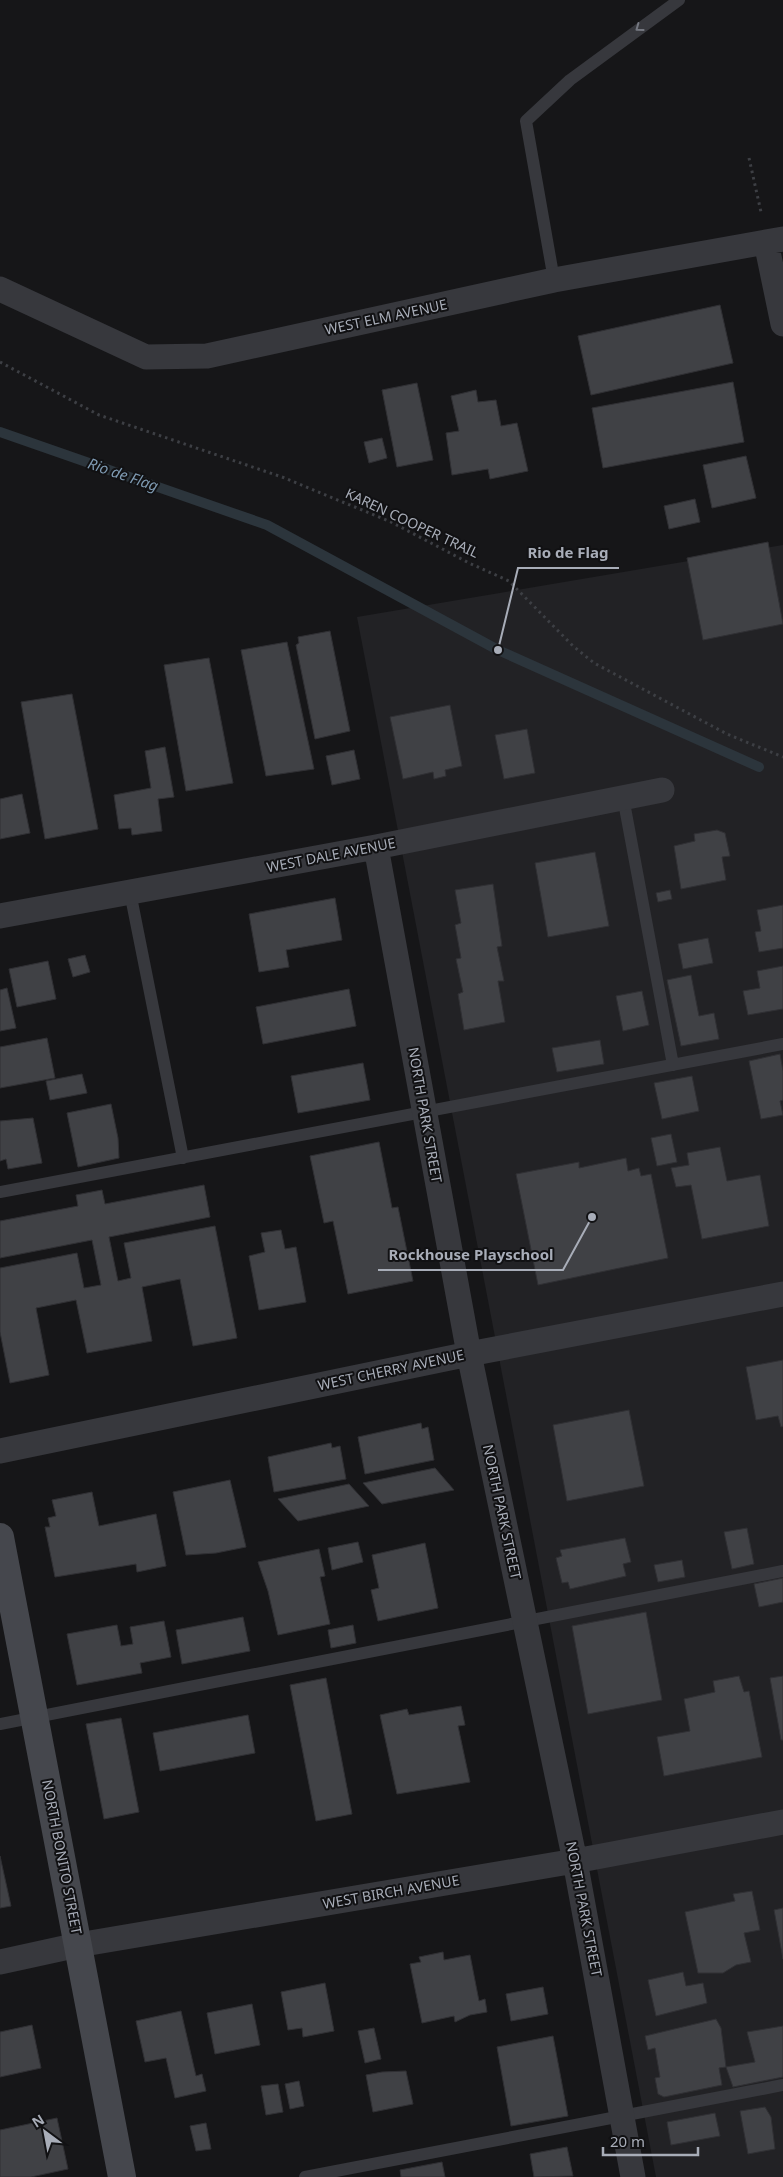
<svg xmlns="http://www.w3.org/2000/svg" width="783" height="2177" viewBox="0 0 783 2177" font-family="'Noto Sans',sans-serif">
<style>
.built{fill:#222225}
.lines{fill:none;stroke-linecap:round;stroke-linejoin:round}
.stream{stroke:#2c353c;stroke-width:10}
.building{fill:#404145;stroke:#303034}
.path{stroke:#3d3f44;stroke-width:3;stroke-dasharray:2.5 4;stroke-linecap:butt}
.lane{stroke:#37383d;stroke-width:12}
.street{stroke:#37383d;stroke-width:25}
.secondary{stroke:#45474d;stroke-width:28}
.oneway{stroke:#757881}
.labels{text-anchor:middle;stroke-width:4;stroke-linejoin:round;paint-order:stroke}
.street-label{font-size:14px;fill:#a8adb8;stroke:#111113}
.water-label{font-size:15px;font-style:italic;fill:#7f9bb3;stroke:#111113}
.leader{fill:none;stroke:#a8adb8;stroke-width:2}
.callout-dot{fill:#a8adb8;stroke:#111113;stroke-width:2}
.callout-label{font-size:15px;text-anchor:middle;font-weight:bold;fill:#a8adb8;stroke:#111113;stroke-width:4;stroke-linejoin:round;paint-order:stroke}
</style>
<rect width="100%" height="100%" fill="#161618"/>
<path class="built" d="M783 545V2177H656L357 617Z"/>
<g class="lines">
<path class="stream" d="M0 432 267 525 498 650 759 767"/>
</g>
<path class="building" d="M720 305 733 363 591 395 578 336Z
M733 382 744 442 603 468 592 408Z
M417 383 433 460 397 467 382 390Z
M476 390 478 402 496 400 501 426 517 423 528 471 490 479 488 469 452 475 446 433 459 431 451 396Z
M382 438 387 458 369 463 364 442Z
M746 456 756 498 712 508 703 465Z
M695 499 700 522 669 529 664 506Z
M768 542 783 624 703 640 687 558Z
M330 631 350 731 315 739 296 645 299 643 298 637Z
M287 642 314 769 266 776 241 650Z
M209 658 233 783 186 791 164 665Z
M72 694 98 829 45 839 21 702Z
M450 705 462 766 445 770 446 776 434 779 433 772 403 779 390 717Z
M527 729 535 773 504 779 495 735Z
M165 747 174 797 158 799 162 831 132 835 131 828 119 829 114 795 151 788 145 751Z
M354 750 360 779 332 785 326 756Z
M22 794 30 833 0 839V799Z
M717 830 725 833 730 856 722 857 726 880 681 889 674 846 695 841 694 834Z
M595 852 609 926 548 937 535 863Z
M493 884 502 946 497 947 504 981H498L505 1022 464 1030 458 994 463 992 456 959 461 958 455 925 461 923 455 890Z
M670 890 672 899 658 902 656 893Z
M335 898 342 940 286 950 289 967 259 972 249 914Z
M783 905V948L759 952 755 932 761 931 757 910Z
M708 938 713 963 683 969 678 944Z
M85 955 90 972 73 977 68 959Z
M48 961 56 999 17 1007 9 969Z
M783 966V1009L748 1015 743 991 760 988 757 971Z
M691 975 699 1016 714 1013 719 1039 681 1046 667 980Z
M7 988 16 1028 0 1031V990Z
M349 989 356 1026 263 1044 256 1007Z
M642 991 649 1025 623 1031 616 996Z
M47 1038 55 1078 0 1088V1047Z
M600 1040 604 1064 557 1072 552 1048Z
M780 1054 783 1071V1100L780 1101 783 1115 761 1119 749 1061Z
M363 1063 370 1100 298 1113 291 1076Z
M82 1074 87 1093 50 1100 46 1081Z
M692 1076 699 1111 662 1119 654 1083Z
M111 1104 118 1138 119 1158 78 1167 67 1113Z
M33 1118 42 1163 8 1169 6 1159 0 1161V1121Z
M671 1134 677 1162 657 1166 651 1138Z
M379 1142 392 1208 398 1207 413 1281 348 1294 333 1221 324 1223 310 1156Z
M720 1147 727 1181 760 1175 769 1226 702 1239 691 1185 676 1187 671 1168 689 1165 687 1153Z
M626 1158 628 1171 639 1168 641 1176 651 1174 668 1258 538 1285 516 1174 579 1162V1168Z
M204 1185 210 1217 109 1237 118 1281 131 1278 124 1243 215 1226 237 1338 193 1346 180 1279 142 1287 152 1341 87 1353 76 1300 36 1308 49 1375 10 1383 0 1332V1268L77 1253 84 1288 101 1285 92 1240 0 1258V1221L78 1206 76 1195 102 1190 105 1204Z
M281 1230 285 1249 296 1247 306 1302 259 1310 249 1256 265 1252 261 1233Z
M783 1360V1426L781 1427 778 1416 756 1420 746 1367Z
M629 1410 644 1486 567 1501 553 1425Z
M421 1423 422 1429 428 1427 434 1460 365 1474 358 1437Z
M331 1443 332 1448 340 1446 346 1479 274 1492 268 1457Z
M435 1468 454 1490 382 1504 363 1483Z
M230 1480 246 1547 216 1553 186 1555 173 1492Z
M349 1484 369 1506 298 1521 278 1499Z
M92 1492 99 1526 156 1514 166 1566 137 1572 136 1564 55 1577 45 1527H50L48 1518 56 1516 52 1500Z
M747 1528 754 1564 732 1569 724 1532Z
M625 1538 631 1562 623 1564 626 1576 570 1589 568 1582 562 1583 556 1558 562 1556 560 1550Z
M358 1542 363 1562 332 1570 328 1548Z
M425 1543 438 1608 378 1621 371 1590 379 1588 372 1555Z
M319 1549 325 1576 320 1577 330 1624 278 1635 268 1591 258 1562Z
M682 1560 685 1577 658 1582 654 1565Z
M783 1578V1602L759 1607 754 1584Z
M646 1612 662 1700 588 1714 572 1626Z
M243 1617 250 1651 182 1664 176 1630Z
M164 1621 171 1657 140 1663 142 1673 77 1685 67 1634 117 1625 121 1646 133 1644 130 1627Z
M353 1625 356 1643 331 1648 328 1630Z
M739 1676 744 1692 749 1691 762 1757 664 1776 657 1737 690 1731 684 1699 715 1692 713 1681Z
M783 1676V1740H781L770 1678Z
M326 1678 352 1814 316 1821 290 1685Z
M461 1706 465 1725 458 1726 470 1782 397 1794 380 1715 407 1709 409 1715Z
M248 1715 255 1753 160 1771 153 1733Z
M121 1718 139 1812 104 1819 86 1724Z
M0 1856 11 1906 0 1908Z
M752 1891 760 1930 744 1933 751 1962 736 1965 723 1973H698L685 1912 735 1901 733 1894Z
M783 1908V1959L774 1910Z
M443 1952 444 1960 470 1955 479 2001 485 1999 487 2012 470 2015 455 2022 454 2016 422 2023 410 1964 421 1962 419 1957Z
M683 1972 686 1986 703 1983 707 2003 656 2016 648 1980Z
M325 1983 334 2031 303 2037 302 2028 288 2030 281 1992Z
M543 1987 548 2014 511 2021 506 1994Z
M252 2004 260 2045 215 2054 207 2013Z
M181 2011 196 2076 202 2074 206 2091 175 2098 166 2058 145 2062 136 2021Z
M716 2019 721 2028 726 2067 719 2068 722 2085 664 2097 658 2094 655 2078 660 2077 655 2048 648 2050 645 2036Z
M32 2025 41 2068 0 2077V2032Z
M783 2026V2077L733 2087 726 2067 755 2062 747 2032Z
M374 2028 381 2059 365 2063 358 2031Z
M553 2036 568 2116 511 2126 497 2047Z
M406 2071 413 2104 373 2112 366 2075 382 2072Z
M299 2081 304 2106 290 2109 285 2084Z
M278 2084 283 2112 266 2115 261 2086Z
M765 2107 771 2117 775 2149 748 2154 740 2111Z
M715 2113 720 2136 671 2145 667 2122Z
M57 2118 68 2169 31 2177H0V2130Z
M206 2123 211 2149 196 2151 190 2126Z
M567 2147 573 2176 534 2177 530 2154Z
M442 2162 445 2177H401L400 2170Z"/>
<g class="lines">
<path class="path" d="M749 158 761 212
M0 362 99 415 282 477 391 522 469 563 509 581 573 646 594 663 727 734 783 757"/>
<path class="lane" d="M554 280 526 121 570 80 679 0
M623 797 673 1065
M130 892 183 1158
M0 1192 783 1044
M0 1724 783 1571
M305 2177 783 2085"/>
<path class="street" d="M766 242 783 324
M0 289 146 357 207 356 554 280 783 239
M376 847 469 1354 575 1861 633 2177
M0 916 376 847 662 790
M0 1451 469 1354 783 1294
M0 1962 78 1945 575 1861 783 1822"/>
<path class="secondary" d="M0 1537 122 2177"/>
</g>
<defs><path id="oneway-chevron" d="M-2-3.5L2.5 0L-2 3.5" fill="none" stroke-width="1.6" stroke-linecap="round" stroke-linejoin="round" transform="scale(1.25)"/></defs>
<use class="oneway" href="#oneway-chevron" transform="translate(639 28) rotate(144)"/>
<g class="labels">
<g class="street-label">
<text transform="translate(386 317) rotate(-12)" y="5">WEST ELM AVENUE</text>
<text transform="translate(412 523) rotate(25)" y="5">KAREN COOPER TRAIL</text>
<text transform="translate(331 855) rotate(-11)" y="5">WEST DALE AVENUE</text>
<text transform="translate(425 1115) rotate(80)" y="5">NORTH PARK STREET</text>
<text transform="translate(391 1370) rotate(-12)" y="5">WEST CHERRY AVENUE</text>
<text transform="translate(502 1512) rotate(78)" y="5">NORTH PARK STREET</text>
<text transform="translate(62 1857) rotate(79)" y="5">NORTH BONITO STREET</text>
<text transform="translate(391 1892) rotate(-10)" y="5">WEST BIRCH AVENUE</text>
<text transform="translate(584 1909) rotate(79)" y="5">NORTH PARK STREET</text>
</g>
<g class="water-label">
<text transform="translate(123 475) rotate(19)" y="5">Rio de Flag</text>
</g>
</g>
<path class="leader" d="M498 650L518 568H619M592 1217L563 1270H378"/>
<g class="callout-dot">
<circle cx="498" cy="650" r="5"/>
<circle cx="592" cy="1217" r="5"/>
</g>
<g class="callout-label">
<text x="568" y="558">Rio de Flag</text>
<text x="471" y="1260">Rockhouse Playschool</text>
</g>
<g transform="translate(45 2132) rotate(328)" stroke="#111113" stroke-width="4" paint-order="stroke">
<path d="M0-4L9 19L0 12L-9 19Z" fill="#a8adb8"/>
<text y="-8" font-size="14" font-weight="bold" text-anchor="middle" fill="#a8adb8">N</text>
</g>
<path d="M603 2147v8h95v-8" fill="none" stroke="#a8adb8" stroke-width="2.5"/>
<text x="610" y="2147" font-size="15" fill="#a8adb8" stroke="#111113" stroke-width="4" paint-order="stroke">20 m</text>
</svg>
